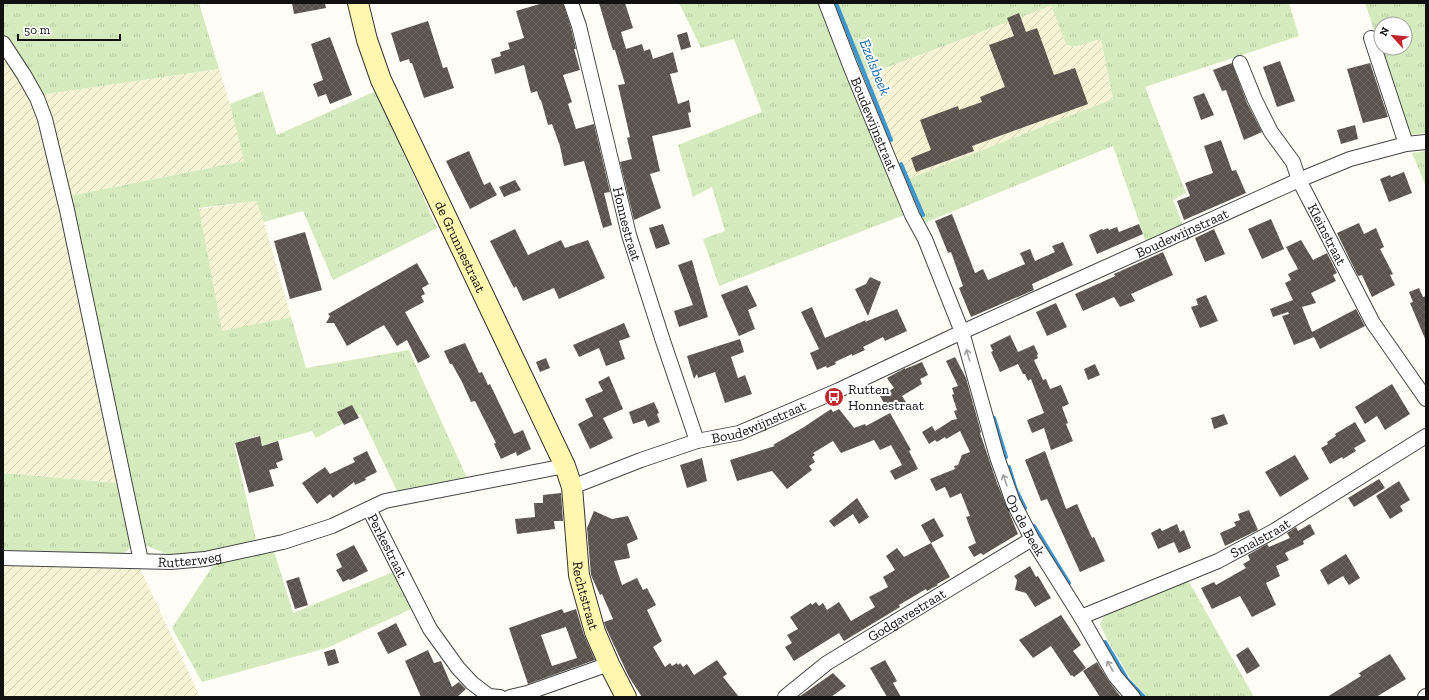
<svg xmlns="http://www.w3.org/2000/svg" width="1429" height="700" viewBox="0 0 1429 700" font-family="'Zilla Slab',serif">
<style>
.farmland{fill:url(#farmland-furrows)}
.grass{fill:url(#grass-tufts);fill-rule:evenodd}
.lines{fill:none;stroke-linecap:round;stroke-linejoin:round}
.stream{stroke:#3f96cf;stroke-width:4}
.building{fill:url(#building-cross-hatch);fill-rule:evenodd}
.street-casing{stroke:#444;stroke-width:16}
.secondary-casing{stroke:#333;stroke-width:22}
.street{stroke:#fff;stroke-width:14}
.secondary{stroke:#fff6b0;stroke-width:20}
.oneway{stroke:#a0a0a0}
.labels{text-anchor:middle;stroke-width:4;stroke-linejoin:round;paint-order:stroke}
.street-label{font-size:14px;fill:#111;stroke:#fff}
.poi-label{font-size:14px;fill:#111;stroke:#fff;text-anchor:start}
.water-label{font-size:15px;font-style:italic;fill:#1768a6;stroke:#fff}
</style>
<defs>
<pattern id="farmland-furrows" width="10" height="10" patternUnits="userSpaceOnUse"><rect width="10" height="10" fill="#f6f3d4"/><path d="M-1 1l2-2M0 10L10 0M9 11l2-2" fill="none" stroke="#d2cfb5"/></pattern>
<pattern id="grass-tufts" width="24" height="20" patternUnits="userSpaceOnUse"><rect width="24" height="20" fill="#d5ebbd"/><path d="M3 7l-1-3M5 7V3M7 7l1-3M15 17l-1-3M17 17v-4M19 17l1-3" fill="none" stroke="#b6c8a1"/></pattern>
<pattern id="building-cross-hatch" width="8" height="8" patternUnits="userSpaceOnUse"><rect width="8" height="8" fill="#5a524d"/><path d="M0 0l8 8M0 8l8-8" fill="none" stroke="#6d6662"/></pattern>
</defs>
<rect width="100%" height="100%" fill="#fffdf5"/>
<path class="farmland" d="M1051 6 1073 47 1101 39 1113 99 903 181 861 77Z
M3 48 39 111 119 483 3 473Z
M219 69 230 104 244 161 70 196 40 95Z
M256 201 264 222 291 317 222 332 199 209Z
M3 563 140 568 200 697H3Z"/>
<path class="grass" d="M3 3H199L219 69 40 95 3 36Z
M679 3H820L907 214 719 286 703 239 725 231 712 187 693 197 678 145 762 112 734 39 701 48Z
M832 3H1289L1299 36 1145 87 1186 193 1173 200 1183 225 1146 242 1113 146 922 224 903 181 1113 99 1101 39 1073 47 1066 44 1051 6 861 77Z
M1365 3H1426V133L1409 135ZM1381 24H1405V48H1381Z
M263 91 277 135 376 91 437 228 333 280 303 211 264 222 256 201 199 208 222 331 291 317 306 368 409 350 468 480 398 493 360 414 316 438 312 431 263 445 259 435 234 444 257 544 219 549 191 554H167L145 545 141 532 70 196 244 161 230 104Z
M1426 151V187L1412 153Z
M3 473 119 483 132 544C128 551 125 554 117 554L3 552Z
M274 551 293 613 393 572 411 609 327 648 202 682 172 628 214 564Z
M1188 580 1254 697H1147L1130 678 1107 639 1100 624 1106 613Z"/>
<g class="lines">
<path class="stream" d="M836 3 891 140
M901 164 923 215
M994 418 1006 457
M1009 467 1016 490 1025 508
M1034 526 1069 583
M1105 642 1127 679 1144 697"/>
</g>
<path class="building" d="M292 3H325L326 8 294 14Z
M543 3H563L571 28 576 49H574L580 70 563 75 572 102 568 104 576 129 594 124 610 192 604 193 612 225 603 228 584 161 564 166 560 146 552 124 548 125 541 100H540L537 91 531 93 524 65 495 74 491 59 501 56 500 52 510 49 508 43 524 38 516 11Z
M599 3H625L633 28 621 32 626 49 642 44 644 51 650 49 653 59 673 52 678 72 670 74 678 104 689 100 691 112 688 113 691 127 652 136 660 171 650 174 661 208 634 220 620 162 632 159 627 138 630 137 618 85 625 84 615 50H613L611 44Z
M1019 13 1026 32 1037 28 1054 75 1075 68 1088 104 972 146 974 151 916 172 911 158 931 150 920 120 958 106 959 110 982 102 980 97 1005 87 989 45 1014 36 1007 18Z
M428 21 443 68 447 67 454 88 424 98 412 63H410L409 59 400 62 391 33Z
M687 32 691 47 681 50 677 35Z
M330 37 352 95 330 104 326 94 318 97 313 84 323 80 311 44Z
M1280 61 1295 101 1277 107 1263 67Z
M1232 63 1247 103 1262 132 1244 140 1226 90 1222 91 1213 70Z
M1370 63 1388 117 1363 123 1347 69Z
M1204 93 1214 115 1201 120 1193 97Z
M1355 125 1358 139 1341 144 1337 130Z
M1221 140 1232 171 1236 170 1246 193 1184 220 1177 201 1190 196 1185 183 1213 173 1204 146Z
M469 151 484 185 490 182 497 195 470 209 446 161Z
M1404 172 1412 193 1389 202 1380 179 1390 175 1391 177Z
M515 180 521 190 504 197 499 187Z
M952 214 975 273 983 269 988 280 1025 264 1020 253 1030 249 1035 261 1055 252 1052 246 1063 242 1073 265 1032 284 1034 290 971 317 959 288 963 286 951 252 948 253 935 221Z
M1271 219 1284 249 1262 259 1248 229Z
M1359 223 1364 234 1376 228 1384 247 1380 249 1393 274 1390 275 1395 285 1372 297 1362 275 1358 276 1337 233Z
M663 224 670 244 656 249 649 228Z
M1139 224 1143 234 1097 254 1089 235 1102 229 1103 230 1108 228 1109 230 1117 227 1119 232Z
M515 229 528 255 561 240 565 248 588 240 605 278 559 299 554 288 523 301 516 286 514 288 490 241Z
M1214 229 1225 254 1205 262 1195 238Z
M305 232 322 290 290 299 274 241Z
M1301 240 1313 260 1327 253 1337 273 1333 275 1336 281 1311 293 1316 303 1302 307 1312 332 1356 309 1365 326 1320 349 1314 337 1294 345 1282 316 1289 314 1288 312 1273 317 1270 309 1293 300 1285 283 1291 280 1288 274 1298 269 1286 247Z
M1163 252 1173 275 1131 294 1135 301 1120 307 1114 297 1083 311 1075 294 1109 279 1115 276 1114 274Z
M692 260 708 317 679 327 674 311 693 305 678 265Z
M417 263 429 284 422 288 425 294 421 296 424 302 405 312 430 357 418 363 407 340 397 346 384 325 347 346 334 323H326L330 316 328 314Z
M870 277 881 282 868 316 855 289 866 284Z
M747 285 757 306 748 310 755 329 739 336 721 295Z
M1419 288 1423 297 1426 296V341L1410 303 1413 302 1409 292Z
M1206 295 1218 321 1200 328 1191 307 1198 305 1196 299Z
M1056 303 1067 327 1047 336 1036 312Z
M812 307 825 338 866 320 865 322 897 309 907 331 885 341 883 337 863 347 865 350 852 356V354L835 362 836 364 827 368 826 366 817 370 810 353 819 349 801 312Z
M624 323 630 337 619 341 625 359 606 366 599 348 579 357 573 345Z
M1010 335 1018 352 1034 345 1038 354 1037 355 1038 358 1034 360 1043 380 1046 379 1050 389 1061 385 1069 404 1062 407 1068 423 1066 424 1073 441 1051 450 1044 428 1032 433 1027 420 1044 413 1031 379 1028 381 1025 374H1023L1018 364 1000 372 991 352 993 351 990 345Z
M740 339 744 352 731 357 738 378 745 375 752 394 725 403 715 372 698 378 697 374 694 379 687 356Z
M465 343 479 373 482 372 488 385 490 384 514 434 523 430 531 449 517 456 516 452 501 459 494 444 496 443 475 401 471 402 462 382 452 364H450L444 351Z
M955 357 966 378 981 432 980 433 997 483 1018 534 983 555 981 553 974 557 968 547 976 543 966 517 970 516 961 493 950 498 945 487 936 491 930 479 955 469 954 466 958 465 962 455 970 452 960 431 946 439 945 437 937 442 935 440 929 444 922 432 932 426 935 431 952 420 957 419 954 411 957 410 952 395 954 394 952 388 958 386 946 361Z
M546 358 550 368 540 372 536 362Z
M922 362 928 375 920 379 922 384 902 396 906 402 889 412 880 396 894 388 887 378 905 368V369Z
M1095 364 1100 375 1088 380 1084 369Z
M609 376 623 409 603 418 613 438 590 449 578 424 593 416 585 399 603 391 598 382Z
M1392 384 1410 414 1385 430 1377 416 1365 424 1355 407Z
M654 402 659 413 657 414 660 422 648 427 645 420 633 424 629 412Z
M352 405 359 418 344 425 337 412Z
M831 409 833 412 839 409 854 428 865 424 866 426 890 413 911 450 909 451 918 469 895 480 890 471 902 465 891 445 880 450 874 440 841 453 833 441 813 453 815 455 812 457 815 462 809 466 812 470 787 489 772 471 737 481 730 460 775 446 773 445 804 427Z
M1224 414 1228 424 1214 429 1211 418Z
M1355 422 1366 441 1354 448 1356 451 1343 459 1342 457 1330 464 1321 448 1328 444 1327 442 1336 436 1335 434Z
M260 436 262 446 278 441 283 460 276 463 278 468 269 470 274 486 249 493 235 443Z
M367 451 377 472 365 478 366 480 355 485 354 482 333 498 330 494 317 504 302 483 325 467 330 474 355 462 353 458Z
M1045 451 1066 509 1077 504 1092 538 1094 537 1105 561 1080 572 1047 499 1041 501 1025 460Z
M1295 455 1309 479 1280 497 1265 472Z
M702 458 707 481 687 488 680 465Z
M1379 479 1385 488 1354 507 1348 498Z
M1399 481 1410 500 1400 506 1403 511 1390 519 1376 496Z
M561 493 563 521H554L555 529 517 534 515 519 535 517 534 503H543V495Z
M857 498 869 517 859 524 853 514 834 527 829 521Z
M1249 510 1258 530 1225 546 1220 533 1236 526 1234 522 1240 520 1238 514Z
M594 511 612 519 628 516 638 539 627 544 630 558 614 561 622 585 637 578 643 590 647 588 656 605 647 610 662 641 653 647 665 667 670 663 672 666 677 663 678 665 680 663 683 667 687 664 694 675 717 660 727 674 723 677 739 697H642L629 677 606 628 604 622 613 619 602 594 600 595 591 575 587 528Z
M934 518 944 536 931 543 921 525Z
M1177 524 1180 532 1184 530 1191 548 1179 553 1174 542 1158 549 1151 533 1160 528 1162 531Z
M1310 524 1315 534 1303 541 1304 544 1285 553 1289 560 1276 566 1280 576 1266 583 1276 605 1252 617 1240 596 1212 609 1201 588 1214 582 1216 585 1246 568 1243 564 1250 560 1248 555 1267 544 1269 547 1290 538 1287 533 1296 527 1298 531Z
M931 543 950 577 937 584 938 585 927 591 926 589 899 605 900 607 844 641 839 633 794 661 785 647 792 643 787 635 798 629 790 617 811 603 812 605 816 602 819 606 823 603 827 610 839 602 851 621 875 607 869 597 888 587 883 577 895 570 886 556 897 548 904 557Z
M354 545 368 571 350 580 349 579 343 582 336 570 342 567 336 554Z
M1346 554 1360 578 1349 585 1343 576 1328 585 1320 570Z
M1030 566 1036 577 1038 576 1051 598 1035 607 1026 593 1015 590 1017 580 1014 576Z
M299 577 308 605 295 609 286 581Z
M562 609 564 613 576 609 584 635 595 660 528 684 509 628ZM566 627 577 658 552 666 541 635Z
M1061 615 1081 645 1073 651 1086 668 1074 677 1072 675 1071 676 1051 646 1033 658 1019 640Z
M396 623 407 645 388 654 377 633Z
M1248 647 1260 666 1247 674 1236 655Z
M335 649 339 663 328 666 324 652Z
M428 650 434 663 441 661 452 687 459 682 466 689 457 697H421L405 661Z
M1390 654 1406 679 1376 697H1327L1361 676 1359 673Z
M885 660 897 681 893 683 901 697H887L870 668Z
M1097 662 1108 680 1121 697H1100L1083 671Z
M833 673 846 686 831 697H799Z"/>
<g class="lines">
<defs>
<g id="street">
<path id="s1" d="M571 3 579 26 629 235 663 341 697 441"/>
<path id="s2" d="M826 3 851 68 912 215 925 239 962 332 997 457 1013 502 1032 539 1081 617 1115 676 1133 697"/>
<path d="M1371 38 1406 144"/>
<path d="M3 43 24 75 37 98 45 119 67 210 141 561"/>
<path id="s3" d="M1240 63 1255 100 1271 132 1293 162 1299 180 1373 323 1426 399"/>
<path id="s4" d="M572 487 641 460 697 441 739 433 839 390 962 332 1299 180 1350 159 1406 144 1426 142"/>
<path id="s5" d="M369 509 430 629 458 668 472 683 489 696 500 697"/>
<path id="s6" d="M3 558 171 562 205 559 283 542 332 526 385 501 565 466"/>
<path id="s7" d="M1081 617 1218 561 1274 531 1426 436"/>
<path d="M510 697 527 693 609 664"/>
<path id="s8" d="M785 697 827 663 1032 539"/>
<path d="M1425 697 1426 696"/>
</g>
<g id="secondary">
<path id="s9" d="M358 3 367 40 381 80 565 466 572 487 579 575 595 632 609 664 626 697"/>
</g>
</defs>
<use href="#street" class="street-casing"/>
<use href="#secondary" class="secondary-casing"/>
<use href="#street" class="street"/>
<use href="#secondary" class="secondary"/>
</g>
<defs><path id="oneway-shaft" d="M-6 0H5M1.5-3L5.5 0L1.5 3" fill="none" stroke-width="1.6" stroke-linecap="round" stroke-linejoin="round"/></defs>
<g class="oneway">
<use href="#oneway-shaft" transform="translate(968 355) rotate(-106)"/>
<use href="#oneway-shaft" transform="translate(1005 480) rotate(-109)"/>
<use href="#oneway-shaft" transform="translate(1110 666) rotate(-120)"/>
</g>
<defs>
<symbol id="bus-disc" viewBox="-11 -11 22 22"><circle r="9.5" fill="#c4262e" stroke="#fff"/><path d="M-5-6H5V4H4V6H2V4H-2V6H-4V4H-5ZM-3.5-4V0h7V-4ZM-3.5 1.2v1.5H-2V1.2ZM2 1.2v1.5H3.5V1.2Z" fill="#fff"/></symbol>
</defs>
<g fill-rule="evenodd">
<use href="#bus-disc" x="823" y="386" width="22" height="22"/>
</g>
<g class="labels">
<g class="street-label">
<text dy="5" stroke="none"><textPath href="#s2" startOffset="130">Boudewijnstraat</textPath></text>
<text dy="5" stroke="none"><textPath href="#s1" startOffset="228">Honnestraat</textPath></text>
<text dy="5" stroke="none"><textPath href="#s4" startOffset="662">Boudewijnstraat</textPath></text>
<text dy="5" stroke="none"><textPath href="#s3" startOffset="193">Kleinstraat</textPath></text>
<text dy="5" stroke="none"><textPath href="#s9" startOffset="265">de Grunnestraat</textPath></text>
<text dy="5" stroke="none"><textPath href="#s4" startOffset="198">Boudewijnstraat</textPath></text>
<text dy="5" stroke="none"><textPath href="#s2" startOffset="560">Op de Beek</textPath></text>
<text dy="5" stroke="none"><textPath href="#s7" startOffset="196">Smalstraat</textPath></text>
<text dy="5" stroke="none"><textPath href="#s5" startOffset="41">Perkestraat</textPath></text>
<text dy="5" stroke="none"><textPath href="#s6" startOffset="187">Rutterweg</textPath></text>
<text dy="5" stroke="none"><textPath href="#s9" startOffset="640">Rechtstraat</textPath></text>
<text dy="5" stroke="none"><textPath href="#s8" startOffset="147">Godgavestraat</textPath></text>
</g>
<g class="poi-label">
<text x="848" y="394">Rutten<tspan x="848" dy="16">Honnestraat</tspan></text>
</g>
<g class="water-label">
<text transform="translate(875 67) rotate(68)" y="5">Ezelsbeek</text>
</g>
</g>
<rect width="1429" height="700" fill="none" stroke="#111111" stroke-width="8"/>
<g transform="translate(1393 36) rotate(297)"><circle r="19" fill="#ffffff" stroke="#a0a0a0"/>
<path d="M0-3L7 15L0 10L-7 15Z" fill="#c4262e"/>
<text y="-6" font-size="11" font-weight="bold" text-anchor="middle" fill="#111111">N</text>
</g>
<path d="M18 34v6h102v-6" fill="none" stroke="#111111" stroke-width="2"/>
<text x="24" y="34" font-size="12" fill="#111111" stroke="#ffffff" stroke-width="3" paint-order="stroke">50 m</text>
</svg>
